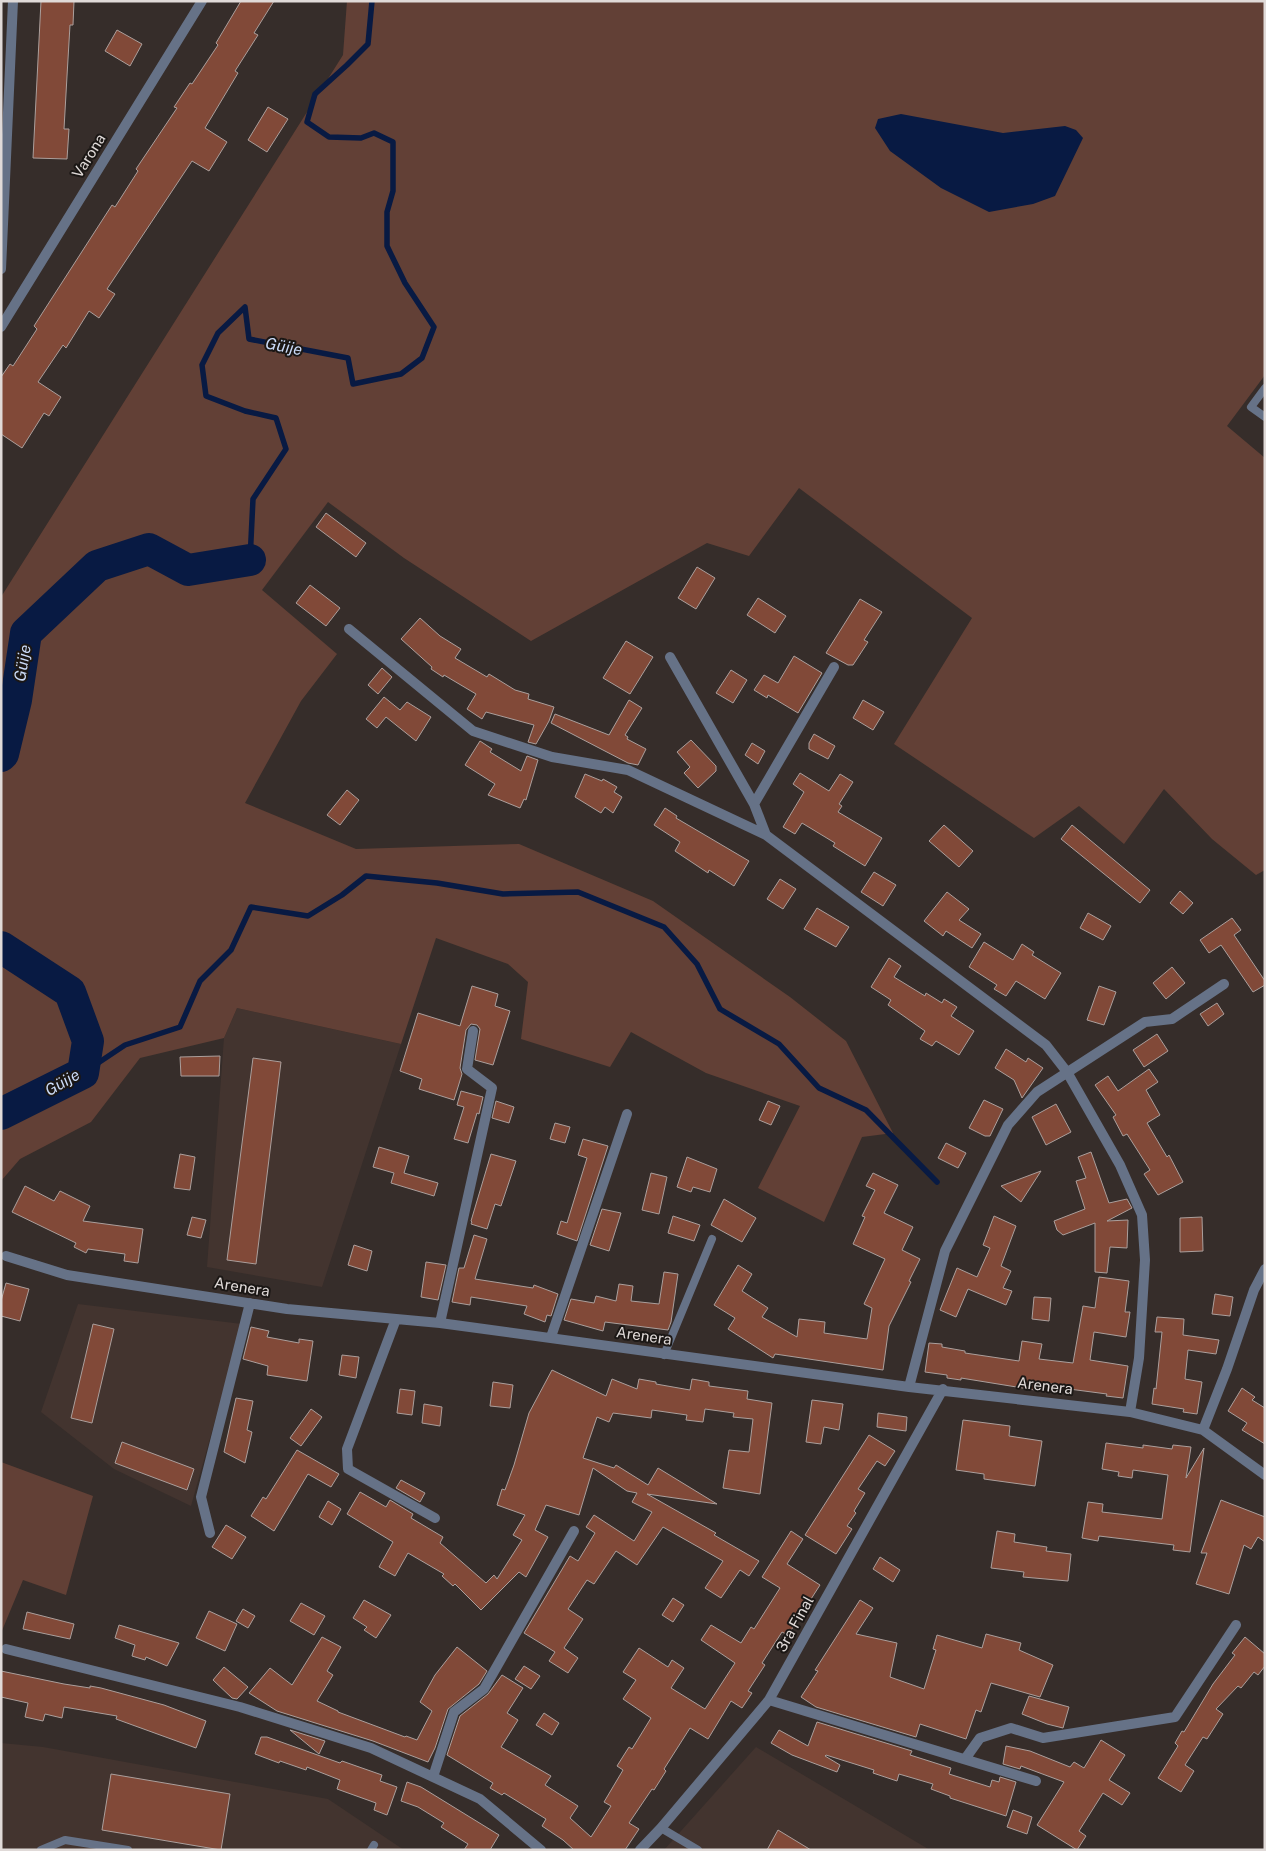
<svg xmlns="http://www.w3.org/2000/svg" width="1266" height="1851" viewBox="0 0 1266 1851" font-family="'Public Sans',sans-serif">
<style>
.built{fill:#43342f}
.green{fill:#624036}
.water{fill:#081a43}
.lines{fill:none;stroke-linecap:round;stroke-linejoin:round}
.stream{stroke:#081a43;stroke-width:5.5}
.river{stroke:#081a43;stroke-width:32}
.building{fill:#814938;stroke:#ab9f9c}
.lane{stroke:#667287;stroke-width:8}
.street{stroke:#667287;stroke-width:10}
.labels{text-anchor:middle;stroke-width:4;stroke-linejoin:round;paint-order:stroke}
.street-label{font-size:15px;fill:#e0dad8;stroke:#1b1715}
.water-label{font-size:16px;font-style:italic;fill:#cadaf7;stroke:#1b1715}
</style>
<rect width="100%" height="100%" fill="#362d2a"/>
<path class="built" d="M237 1008 401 1044 322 1287 207 1267 224 1038Z
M78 1304 242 1324 191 1506 114 1469 41 1412Z
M1 1743 43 1747 328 1799 404 1850H1Z
M756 1747 930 1850H664Z"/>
<path class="green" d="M347 1H1265V375L1227 426 1265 458V870L1256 875 1212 839 1164 789 1124 844 1079 806 1034 838 894 744 972 618 799 488 749 556 707 543 531 641 404 558 328 502 262 590 337 654 301 701 245 803 356 849 519 844 653 901 790 997 846 1041 893 1133 862 1137 824 1222 758 1188 800 1106 706 1073 631 1032 610 1067 521 1039 528 982 508 964 436 938 401 1044 237 1008 224 1038 140 1058 91 1122 20 1159 1 1181V597L343 55Z
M1 1462 93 1496 66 1595 23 1580 1 1633Z"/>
<path class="water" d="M901 114 1003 133 1065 126 1076 130 1083 138 1055 196 1033 204 989 212 941 188 890 151 875 128 878 119Z"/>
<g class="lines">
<path class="stream" d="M250 560 253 499 286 449 276 418 245 411 206 396 202 365 218 333 245 307 249 339 348 358 353 384 401 374 422 358 434 327 405 283 387 246V212L393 191V142L374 133 361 138 329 137 307 122 315 94 347 65 368 44 372 1
M83 1073 125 1045 180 1027 200 981 231 950 251 907 308 916 342 895 366 876 437 883 503 894 578 892 664 927 697 964 720 1009 779 1044 819 1088 866 1110 937 1182"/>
<path class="river" d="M1 756 3 754 16 700 26 633 97 566 149 549 188 570 250 560
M1 947 70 992 88 1041 83 1073 1 1114"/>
</g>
<path class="building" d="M41 1H74L73 25H70L67 76 64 129H69L67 159 33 158Z
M241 1H274L254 33 258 35 235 71 238 73 205 128 227 142 209 171 192 161 107 289 115 294 99 318 89 311 66 348 63 345 38 382 61 397 49 416 44 413 22 448 1 434V377L10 364 13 366 37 329 34 326 52 298 112 205 115 207 138 171 136 169 177 108 174 107 190 83 192 84 218 45 216 43Z
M117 30 142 44 130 66 105 51Z
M268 107 288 119 267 152 248 140Z
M326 513 366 543 356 557 316 527Z
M697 567 715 578 696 609 678 598Z
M310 585 340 608 326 626 296 603Z
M758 598 786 616 775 633 747 615Z
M860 599 882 612 864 640 868 642 853 665H848L826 653Z
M420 618 440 636 461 649 455 658 487 677 489 674 515 690 529 694 528 699 554 707 549 721 536 744 528 742 534 725 486 712 482 719 467 709 476 694 444 675 443 677 431 669 432 667 401 639Z
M626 641 653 657 630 694 603 678Z
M794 656 822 673 798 713 768 695 767 698 754 690 764 675 778 683Z
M382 668 392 677 378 694 368 685Z
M731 670 747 680 733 703 716 693Z
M384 697 400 710 407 702 431 717 416 741 386 717 377 728 366 719Z
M629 700 642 708 625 735 628 737 627 739 646 749 638 765 628 763 551 723 555 714 609 735Z
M863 700 884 712 873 730 853 718Z
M814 734 835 746 828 759 809 749V743Z
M691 740 716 766V771L698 788 684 773 690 767 677 752Z
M480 741 492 749 490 752 521 771 527 756 538 760 526 800 524 799 520 808 488 795 495 784 465 765Z
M752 743 765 751 758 764 745 755Z
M800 773 829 791 840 774 853 782 839 804 842 806 838 812 882 838 865 866 833 846 835 843 802 823 795 834 783 827 804 792 793 784Z
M585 774 602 781 603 779 617 787 614 792 622 797 613 813 605 807 601 813 575 797Z
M347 790 359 800 340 825 327 815Z
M665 808 677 816 676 818 749 861 734 886 709 870 708 873 675 851 680 842 654 825Z
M944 825 973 851 959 867 929 841Z
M1072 825 1150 890 1140 903 1061 839Z
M874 872 896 885 883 906 861 892Z
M780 879 796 889 783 909 767 899Z
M1180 891 1193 903 1183 914 1170 903Z
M947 892 969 909 959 920 981 934 972 948 946 931 943 936 924 921Z
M817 908 849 927 836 947 804 929Z
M1088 913 1111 926 1103 940 1080 928Z
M1232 918 1241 930 1234 935 1265 981V985L1253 992 1221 945 1209 953 1200 940Z
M984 942 1013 960 1022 944 1034 952 1032 955 1061 973 1045 999 1016 981 1006 996 994 989 997 985 969 967Z
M889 958 901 966 894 977 925 996 926 993 942 1003 944 999 957 1007 951 1016 974 1031 959 1055 936 1041 932 1046 920 1039 925 1031 888 1005 891 1000 871 987Z
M1172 967 1185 983 1166 999 1153 983Z
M472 986 498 994 495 1006 510 1011 493 1065 475 1060 480 1029 477 1025 471 1024 466 1030 460 1068 462 1074 454 1100 419 1089 422 1079 400 1071 418 1013 460 1026Z
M1099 986 1116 992 1104 1025 1087 1020Z
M1217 1003 1224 1014 1208 1026 1200 1014Z
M1157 1034 1168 1051 1144 1067 1133 1050Z
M1006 1049 1026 1062 1028 1058 1043 1068 1022 1098 1014 1080 995 1068Z
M220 1056 219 1076H181L180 1057Z
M253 1058 281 1062 256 1264 227 1260Z
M1149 1069 1158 1082 1146 1090 1160 1115 1147 1123 1167 1157 1169 1155 1183 1182 1158 1195 1144 1174 1150 1170 1127 1134 1123 1136 1113 1117 1116 1115 1095 1085 1108 1076 1118 1091Z
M461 1091 483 1097 479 1114 477 1113 468 1143 454 1139 464 1107 457 1105Z
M984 1100 1003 1109 990 1136H985L969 1128Z
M496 1101 514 1107 509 1123 492 1118Z
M768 1101 780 1106 771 1125 759 1120Z
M1056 1104 1071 1132 1046 1145 1032 1117Z
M555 1123 570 1127 565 1143 550 1139Z
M583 1139 608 1146 577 1241 557 1234 561 1221 567 1223 587 1158 578 1155Z
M946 1143 966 1153 958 1168 938 1158Z
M379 1147 409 1156 404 1173 438 1183 434 1196 391 1183 394 1173 373 1167Z
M1091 1152 1109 1203 1127 1199 1132 1208 1107 1221 1128 1220 1127 1248 1110 1247 1107 1273 1095 1272V1223L1063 1235 1057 1230 1054 1221 1085 1209 1076 1181 1086 1178 1078 1157Z
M180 1154 195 1157 190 1190 174 1188Z
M491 1154 516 1161 501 1206 495 1204 487 1229 471 1224 472 1222 471 1221Z
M687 1157 717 1169 710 1192 693 1187 691 1192 677 1187Z
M1041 1171 1021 1202 1001 1186Z
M651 1173 667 1177 659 1214 642 1210Z
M873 1173 898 1185 884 1213 913 1227 902 1250 920 1259 909 1281 911 1282 889 1326 883 1370 775 1354 773 1358 728 1329 735 1318 714 1305 738 1265 752 1274 742 1291 768 1308 762 1317 797 1337 799 1319 825 1322 824 1333 867 1339 872 1308 864 1304 885 1259 853 1244 865 1217 862 1216 875 1190 866 1186Z
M25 1186 54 1201 60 1191 90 1206 83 1221 143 1229 138 1263 124 1261 125 1254 88 1249 86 1253 74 1247 76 1243 12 1212Z
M724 1199 756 1218 742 1242 711 1225Z
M602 1209 621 1213 609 1251 590 1245Z
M673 1216 700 1225 694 1241 668 1233Z
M994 1216 1016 1226 1001 1266 1011 1271 1003 1288 1012 1291 1006 1305 968 1289 956 1317 940 1310 957 1268 977 1277 990 1248 983 1245Z
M192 1217 206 1220 201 1238 187 1235Z
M1202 1217 1203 1251 1180 1252V1218Z
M474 1235 487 1239 475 1279 533 1288 534 1285 558 1294 551 1316 547 1315 545 1322 524 1314 527 1306 471 1297 470 1305 452 1302 459 1268H464Z
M354 1245 372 1251 367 1271 348 1265Z
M426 1262 446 1265 438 1300 421 1297Z
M664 1272 678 1274 671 1322 668 1330 605 1322 603 1331 564 1320 571 1299 594 1303 596 1296 616 1301 619 1284 633 1286 631 1301 659 1304Z
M1099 1277 1129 1281 1125 1312H1130L1126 1337 1094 1332 1090 1360 1128 1366 1123 1398 1106 1396 1107 1394 1069 1389 1070 1386 1036 1382 1035 1390 961 1378V1380L947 1378V1375L925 1372 929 1343 942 1344V1347L965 1351V1353L1019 1361 1022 1341 1042 1344 1039 1359 1073 1363 1083 1306 1095 1308Z
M6 1283 29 1289 20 1321 1 1316V1301Z
M1215 1294 1233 1297 1230 1316 1212 1314Z
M1034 1297 1051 1298 1049 1321 1032 1319Z
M1157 1317 1184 1319 1183 1335 1219 1340 1216 1354 1188 1350 1185 1379 1202 1382 1197 1414 1183 1412 1184 1409 1152 1404 1154 1388 1156 1389 1162 1332H1155Z
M93 1324 114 1329 92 1423 71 1418Z
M251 1327 269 1331 267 1337 299 1343V1339L313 1341 307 1381 267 1375 268 1366 243 1359Z
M342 1355 359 1357 356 1378 339 1375Z
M552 1370 606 1396 612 1379 637 1389 639 1379 656 1382V1384L690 1390 692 1379 709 1382V1386L748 1391 747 1399 772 1403 760 1494 723 1488 729 1450 749 1452 753 1419 733 1417 734 1413 705 1409 703 1422 686 1420 687 1415 652 1410 651 1418 613 1413 609 1422 597 1417 583 1458 614 1468 616 1465 648 1485 658 1468 717 1504 647 1494 716 1533 714 1535 759 1561 749 1576 740 1570 721 1598 705 1588 723 1561 663 1527 637 1565 616 1551 594 1584 587 1580 568 1609 583 1619 564 1648 578 1658 568 1673 549 1661 555 1652 524 1633 570 1556 578 1561 595 1533 586 1527 594 1515 634 1541 652 1512 632 1502 637 1493 627 1491 593 1468 579 1515 546 1505 535 1530 548 1537 526 1577 519 1572 481 1610 455 1584 453 1586 442 1576 444 1574 408 1553 395 1576 379 1567 393 1542 347 1514 360 1492 386 1507 390 1500 413 1514 411 1518 443 1537 440 1543 486 1583 494 1575 497 1579 522 1540 513 1535 525 1515 497 1505 502 1489 505 1490 514 1465 529 1413Z
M493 1382 513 1385 510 1408 490 1406Z
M1242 1388 1255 1397 1252 1400 1265 1408V1444L1242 1430 1247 1423 1228 1411Z
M400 1389 415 1391 412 1415 397 1413Z
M236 1398 253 1401 247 1430 252 1432 245 1463 224 1452Z
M812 1400 843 1404 839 1430 824 1427 821 1444 806 1442Z
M424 1404 442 1407 440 1426 422 1423Z
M311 1409 322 1417 301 1446 290 1438Z
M878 1413 907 1417 906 1431 877 1427Z
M963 1420 1010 1426 1009 1436 1042 1441 1035 1486 984 1479V1474L956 1470Z
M869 1435 895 1451 885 1466 877 1461 858 1489 865 1493 854 1511 856 1513 847 1526 852 1529 836 1554 805 1535Z
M122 1442 194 1469 187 1490 115 1463Z
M1106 1443 1143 1448V1445L1172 1449 1173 1445 1191 1447 1186 1478 1204 1448 1190 1552 1173 1550 1174 1545 1099 1536 1098 1541 1082 1538 1088 1502 1103 1504 1102 1512 1162 1519 1168 1475 1133 1470 1132 1478 1118 1476 1119 1472 1102 1469Z
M297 1450 339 1474 331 1487 308 1474 274 1531 251 1516 263 1497 266 1499Z
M401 1480 425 1493 420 1502 396 1488Z
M1221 1500 1265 1517V1542L1258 1537 1251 1549 1244 1545 1229 1594 1196 1584 1207 1553H1201Z
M328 1501 341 1509 332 1525 319 1517Z
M226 1525 246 1537 232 1559 212 1547Z
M791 1531 803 1539 787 1564 820 1585 788 1635 782 1632 762 1663 765 1665 748 1691 752 1693 742 1708 731 1701 708 1739 690 1728 664 1769 666 1771 654 1790 652 1789 629 1823 639 1829 625 1850H574L563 1840 542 1826 546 1819 504 1793 502 1795 490 1788 493 1783 447 1755 460 1716 488 1694 502 1675 523 1688 507 1713 518 1720 501 1747 551 1776 545 1785 578 1806 570 1818 591 1837 611 1806 604 1802 623 1770 617 1766 629 1747 632 1749 651 1718 623 1699 636 1680 623 1672 639 1648 668 1667 672 1660 684 1668 671 1688 705 1709 735 1663 701 1640 711 1625 741 1643 751 1627 754 1629 780 1588 762 1577Z
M997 1531 1015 1534 1014 1542 1047 1547 1046 1551 1071 1554 1068 1581 1023 1577 1024 1572 991 1568Z
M880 1557 900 1570 893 1582 873 1569Z
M673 1598 684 1605 673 1622 662 1615Z
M364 1600 391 1615 376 1638 364 1630 367 1627 353 1618Z
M860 1600 873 1608 856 1634 897 1643 890 1677 924 1689 936 1650 933 1649 937 1635 982 1648 986 1634 1021 1643 1019 1650 1053 1665 1040 1697 991 1683 981 1712 976 1710 966 1739 920 1724 916 1737 816 1707 801 1697 818 1671 815 1670Z
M301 1603 325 1616 314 1635 290 1621Z
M243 1609 255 1616 248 1628 236 1621Z
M209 1611 237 1624 225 1651 196 1638Z
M27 1612 74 1624 70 1639 23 1629Z
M119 1625 179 1643 167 1666 146 1657 145 1660 132 1656 135 1645 115 1638Z
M322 1637 341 1647 327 1671 333 1675 317 1701 338 1711V1712L405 1737 406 1736 417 1740 432 1711 420 1702 435 1675 457 1647 487 1671 479 1684 448 1709 435 1748 428 1762 373 1741 277 1711 249 1693 270 1668 292 1685Z
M1245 1637 1265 1654V1666L1258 1675 1254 1672 1241 1688 1238 1686 1216 1709 1223 1714 1207 1739 1203 1737 1185 1765 1194 1771 1181 1792 1158 1778 1178 1746 1175 1743 1182 1731 1184 1732 1213 1684 1235 1655 1232 1653Z
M524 1666 540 1676 531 1689 515 1679Z
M224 1667 248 1687 237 1699 232 1698 213 1680Z
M1 1671 64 1684 90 1688V1686L101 1688 164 1705 206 1721 196 1748 116 1719 117 1716 64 1707 62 1718 45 1714 43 1721 25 1717 28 1703 1 1697Z
M1029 1696 1069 1707 1063 1728 1047 1724 1022 1714Z
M544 1713 559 1723 552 1735 536 1725Z
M817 1722 912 1751 910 1755 951 1768 949 1774 990 1787 992 1780 999 1782 1000 1777 1016 1782 1006 1816 950 1798V1796L931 1789 933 1784 899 1774 897 1781 873 1773 874 1770 826 1755 825 1756 840 1765 837 1772 792 1755 771 1743 779 1730 808 1746Z
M290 1730 325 1741 319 1754Z
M261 1737H267L340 1763 342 1761 382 1775 380 1781 397 1787 387 1815 374 1810 376 1803 337 1789 340 1780 307 1767 306 1770 280 1761 279 1763 255 1754Z
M1101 1740 1125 1755 1109 1780 1130 1793 1122 1805 1103 1793 1079 1831 1086 1836 1077 1850 1037 1825 1064 1782 1021 1766 1020 1769 1003 1764 1006 1746 1030 1751 1070 1767 1074 1762 1084 1768Z
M111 1774 230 1794 221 1850 102 1830Z
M407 1782 421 1787 499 1835 490 1850H464L468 1844 441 1827 444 1823 418 1807 401 1801Z
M1013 1810 1032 1817 1027 1834 1007 1827Z
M778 1830 811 1850H767Z"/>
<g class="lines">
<path class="lane" d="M1265 388 1251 407 1265 417
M664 1355 712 1239
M661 1828 698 1850
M41 1850 65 1840 128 1850
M371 1850 374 1845"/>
<path class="street" d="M1 269 13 1
M1 327 202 1
M349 629 473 731 552 757 628 770 766 835 1046 1045 1067 1072 1120 1165 1142 1215 1145 1260 1139 1358 1130 1412
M670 657 754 804 766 835
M754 804 834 667
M6 1256 67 1275 287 1309 440 1323 909 1387 1130 1412 1203 1430 1265 1475
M396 1319 347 1449 348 1469 435 1518
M440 1323 492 1088 467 1069 473 1031
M551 1337 627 1114
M909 1387 945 1251 1008 1125 1037 1092 1145 1022 1172 1019 1224 984
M1203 1430 1227 1369 1254 1290 1265 1269
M210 1533 201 1497 250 1303
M6 1649 240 1707 371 1748 480 1799 541 1850
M769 1700 1036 1781
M965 1759 980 1738 1011 1728 1043 1738 1175 1717 1236 1625
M433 1777 454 1712 484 1689 574 1531
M640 1850 661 1828 769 1700 943 1389"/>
</g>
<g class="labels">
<g class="street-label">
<text transform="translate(89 156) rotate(-58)" y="5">Varona</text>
<text transform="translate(242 1287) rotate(9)" y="5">Arenera</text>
<text transform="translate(644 1336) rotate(8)" y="5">Arenera</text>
<text transform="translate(1045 1386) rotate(7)" y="5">Arenera</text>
<text transform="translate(795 1624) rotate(-61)" y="5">3ra Final</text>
</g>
<g class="water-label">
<text transform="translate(284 346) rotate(11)" y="6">Güije</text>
<text transform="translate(22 663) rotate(-81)" y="6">Güije</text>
<text transform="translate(62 1082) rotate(-30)" y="6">Güije</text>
</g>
</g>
<rect width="1266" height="1851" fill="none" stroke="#e0dad8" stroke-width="5"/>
</svg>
